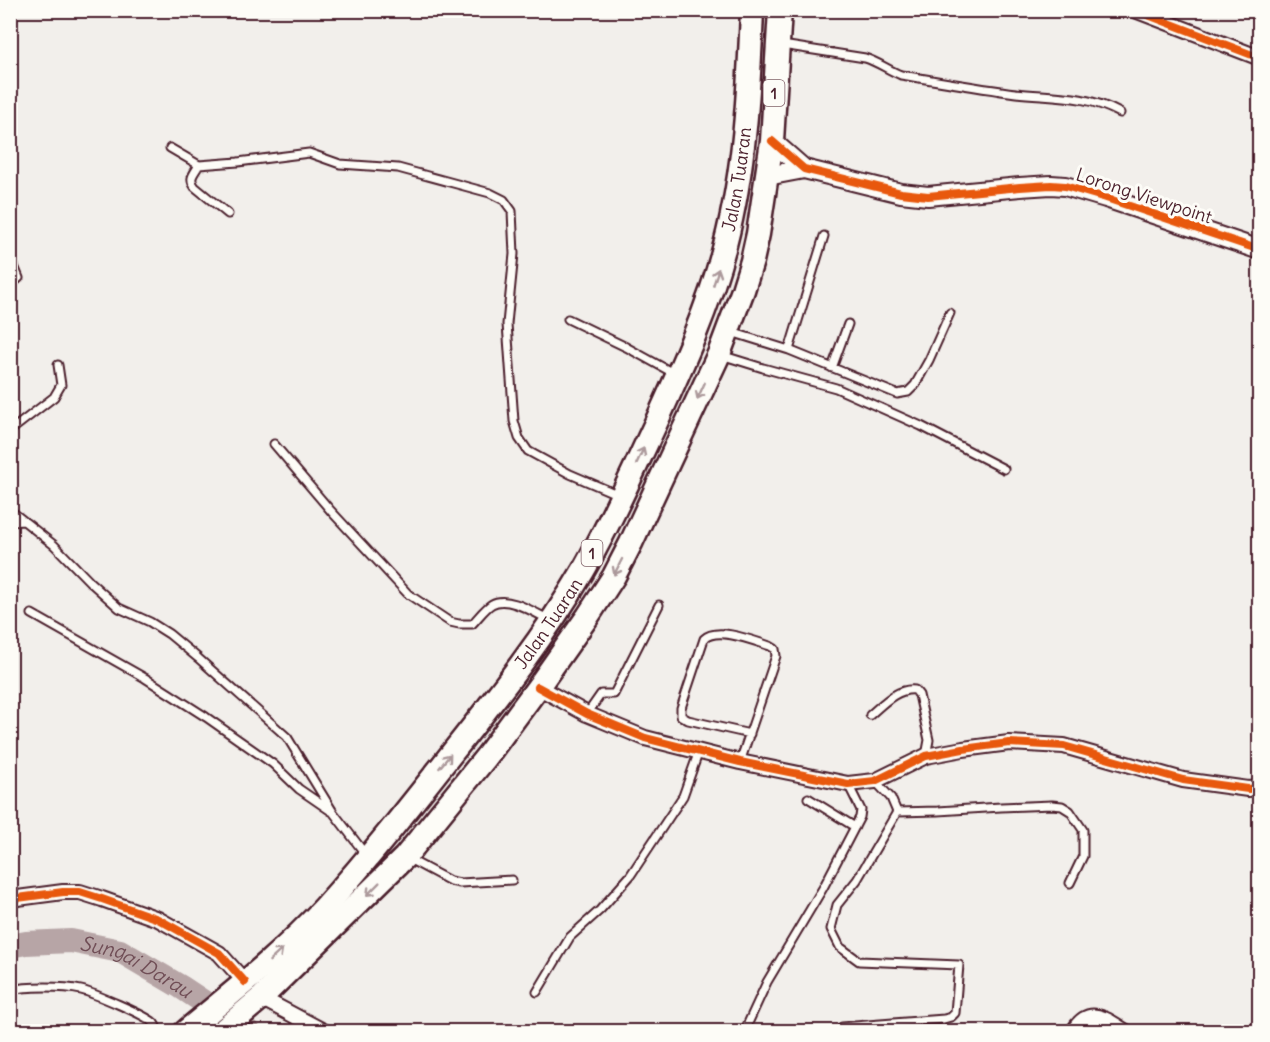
<svg xmlns="http://www.w3.org/2000/svg" width="1270" height="1042" viewBox="0 0 1270 1042" font-family="Delius,sans-serif">
<style>
.lines{fill:none;stroke-linecap:round;stroke-linejoin:round}
.river{stroke:#b7a5a6;stroke-width:24}
.service-casing{stroke:#4a1f2b;stroke-width:11}
.minor-casing{stroke:#4a1f2b;stroke-width:18}
.tertiary-casing{stroke:#4a1f2b;stroke-width:22}
.primary-casing{stroke:#4a1f2b;stroke-width:27}
.service{stroke:#fdfcf7;stroke-width:7}
.minor{stroke:#fdfcf7;stroke-width:14}
.tertiary{stroke:#fdfcf7;stroke-width:18}
.primary{stroke:#fdfcf7;stroke-width:22}
.cycleway-casing{stroke:#fdfcf7;stroke-width:11}
.cycleway{stroke:#e8590c;stroke-width:8}
.oneway{stroke:#ac999b}
.labels{text-anchor:middle;stroke-width:6;stroke-linejoin:round;paint-order:stroke}
.shield{fill:#fdfcf7;stroke:#806168;stroke-width:1.5}
.shield-label{font-size:16px;font-weight:bold;fill:#4a1f2b}
.street-label{font-size:18px;fill:#4a1f2b;stroke:#fdfcf7}
.water-label{font-size:20px;font-style:italic;fill:#704e56;stroke:#fdfcf7}
</style>
<rect width="100%" height="100%" fill="#f2efeb"/>
<filter id="ink" filterUnits="userSpaceOnUse"><feTurbulence type="fractalNoise" baseFrequency=".0167" numOctaves="2"/><feDisplacementMap in="SourceGraphic" scale="12" xChannelSelector="R" yChannelSelector="G"/><feConvolveMatrix kernelMatrix="1 2 1 2 8 2 1 2 1" color-interpolation-filters="sRGB"/></filter>
<g filter="url(#ink)">
<g class="lines">
<path class="river" id="s1" d="M10 946 26 943 71 941 120 951 181 987 249 1032"/>
<defs>
<path id="service" d="M782 45 865 58C878 62 888 70 901 75 939 81 978 88 1016 93 1054 97 1085 94 1120 113
M170 148 199 165 238 162 309 153 340 164 398 168 490 193 504 200 512 211 514 254 507 324 514 421 519 438 528 451 570 474 619 495
M199 165C194 174 188 178 195 187L228 214
M10 256 19 278 10 286
M568 319 626 347 675 374
M731 332 789 350 897 394 908 392 915 385 929 360 950 313
M789 350 824 236
M721 355 763 368 836 388 921 426 1004 469
M832 368 848 324
M10 431 54 397 61 385 58 365
M274 444 331 511 408 594 450 622 459 624H472C478 618 485 608 492 604 508 595 535 613 550 620
M10 510 54 545 90 582 119 608 150 622 169 634 198 658 287 737 333 812 366 855
M10 522 23 521
M32 614 145 678 206 717 273 764 299 789 331 811
M587 714 601 694H614L615 692 659 605
M870 715C883 704 897 688 915 690L919 695 929 740 926 756
M740 762 776 656 775 649 770 646C754 641 717 626 704 639L681 708V716L688 720 750 734
M808 798 855 827
M897 812 938 811 1001 807 1052 805 1062 806 1070 811 1083 830V856L1070 883
M407 858 450 881 460 883 512 880
M10 990C27 986 64 986 81 990 93 993 146 1015 154 1023 156 1026 157 1029 159 1032
M537 992 570 937 600 910 630 876 683 796 699 751
M842 1027 944 1019 951 1017 955 1013 959 965 859 961 840 947 831 929 837 905 857 880 897 812 891 798 875 781
M744 1032 767 982 823 888 860 817 861 810 848 784"/>
<path id="minor" d="M1135 10 1260 58
M538 687 587 714 645 738 740 762 848 784 875 781 926 756 963 749 1009 743 1064 746 1183 780 1248 789 1260 788
M10 899 63 892H80L102 899 158 919 219 953 245 982
M261 998 325 1032
M1073 1032C1089 1005 1105 1019 1126 1032"/>
<path id="tertiary" d="M772 141 804 169 901 193 928 196 1020 187 1051 185 1065 186 1106 198 1260 250
M767 176 804 169"/>
<g id="primary">
<path id="s2" d="M185 1032C233 992 283 953 325 907 370 857 411 805 452 753 499 694 545 636 583 571 610 524 632 474 655 425 682 366 709 307 725 245 745 168 749 89 752 10"/>
<path d="M221 1032 261 998 405 857 487 756 538 687 588 616 614 576 631 543 719 354 743 290 752 261 758 234 772 141 780 10"/>
</g>
</defs>
<use href="#service" class="service-casing"/>
<use href="#minor" class="minor-casing"/>
<use href="#tertiary" class="tertiary-casing"/>
<use href="#primary" class="primary-casing"/>
<use href="#service" class="service"/>
<use href="#minor" class="minor"/>
<use href="#tertiary" class="tertiary"/>
<use href="#primary" class="primary"/>
<defs>
<path id="cycleway" d="M1135 10 1260 58
M772 141 804 169 901 193 928 196 1020 187 1051 185 1065 186 1106 198 1260 250
M538 687 587 714 645 738 740 762 848 784 875 781 926 756 963 749 1009 743 1064 746 1183 780 1248 789 1260 788
M10 899 63 892H80L102 899 158 919 219 953 245 982"/>
</defs>
<use href="#cycleway" class="cycleway-casing"/>
<use href="#cycleway" class="cycleway"/>
</g>
<defs><path id="oneway-shaft" d="M-6 0H5M1.5-3L5.5 0L1.5 3" fill="none" stroke-width="1.6" stroke-linecap="round" stroke-linejoin="round" transform="scale(1.5)"/></defs>
<g class="oneway">
<use href="#oneway-shaft" transform="translate(716 277) rotate(-72)"/>
<use href="#oneway-shaft" transform="translate(701 391) rotate(115)"/>
<use href="#oneway-shaft" transform="translate(640 456) rotate(-65)"/>
<use href="#oneway-shaft" transform="translate(618 567) rotate(117)"/>
<use href="#oneway-shaft" transform="translate(445 761) rotate(-51)"/>
<use href="#oneway-shaft" transform="translate(373 889) rotate(135)"/>
<use href="#oneway-shaft" transform="translate(276 955) rotate(-43)"/>
</g>
</g>
<g class="labels">
<g class="shield">
<rect x="763.5" y="80" width="21" height="26" rx="4.5"/>
<rect x="581.5" y="540" width="21" height="26" rx="4.5"/>
</g>
<g class="shield-label">
<text x="774" y="99">1</text>
<text x="592" y="559">1</text>
</g>
<g class="street-label">
<text dy="6" stroke="none"><textPath href="#s2" startOffset="1035">Jalan Tuaran</textPath></text>
<text transform="translate(1144 196) rotate(18)" y="6">Lorong Viewpoint</text>
<text dy="6" stroke="none"><textPath href="#s2" startOffset="549">Jalan Tuaran</textPath></text>
</g>
<g class="water-label">
<text dy="7" stroke="none"><textPath href="#s1" startOffset="132">Sungai Darau</textPath></text>
</g>
</g>
<rect width="1270" height="1042" fill="none" stroke="#fdfcf7" stroke-width="36"/>
<rect x="18" y="18" width="1234" height="1006" fill="none" stroke="#4a1f2b" stroke-width="2" filter="url(#ink)"/>
</svg>
